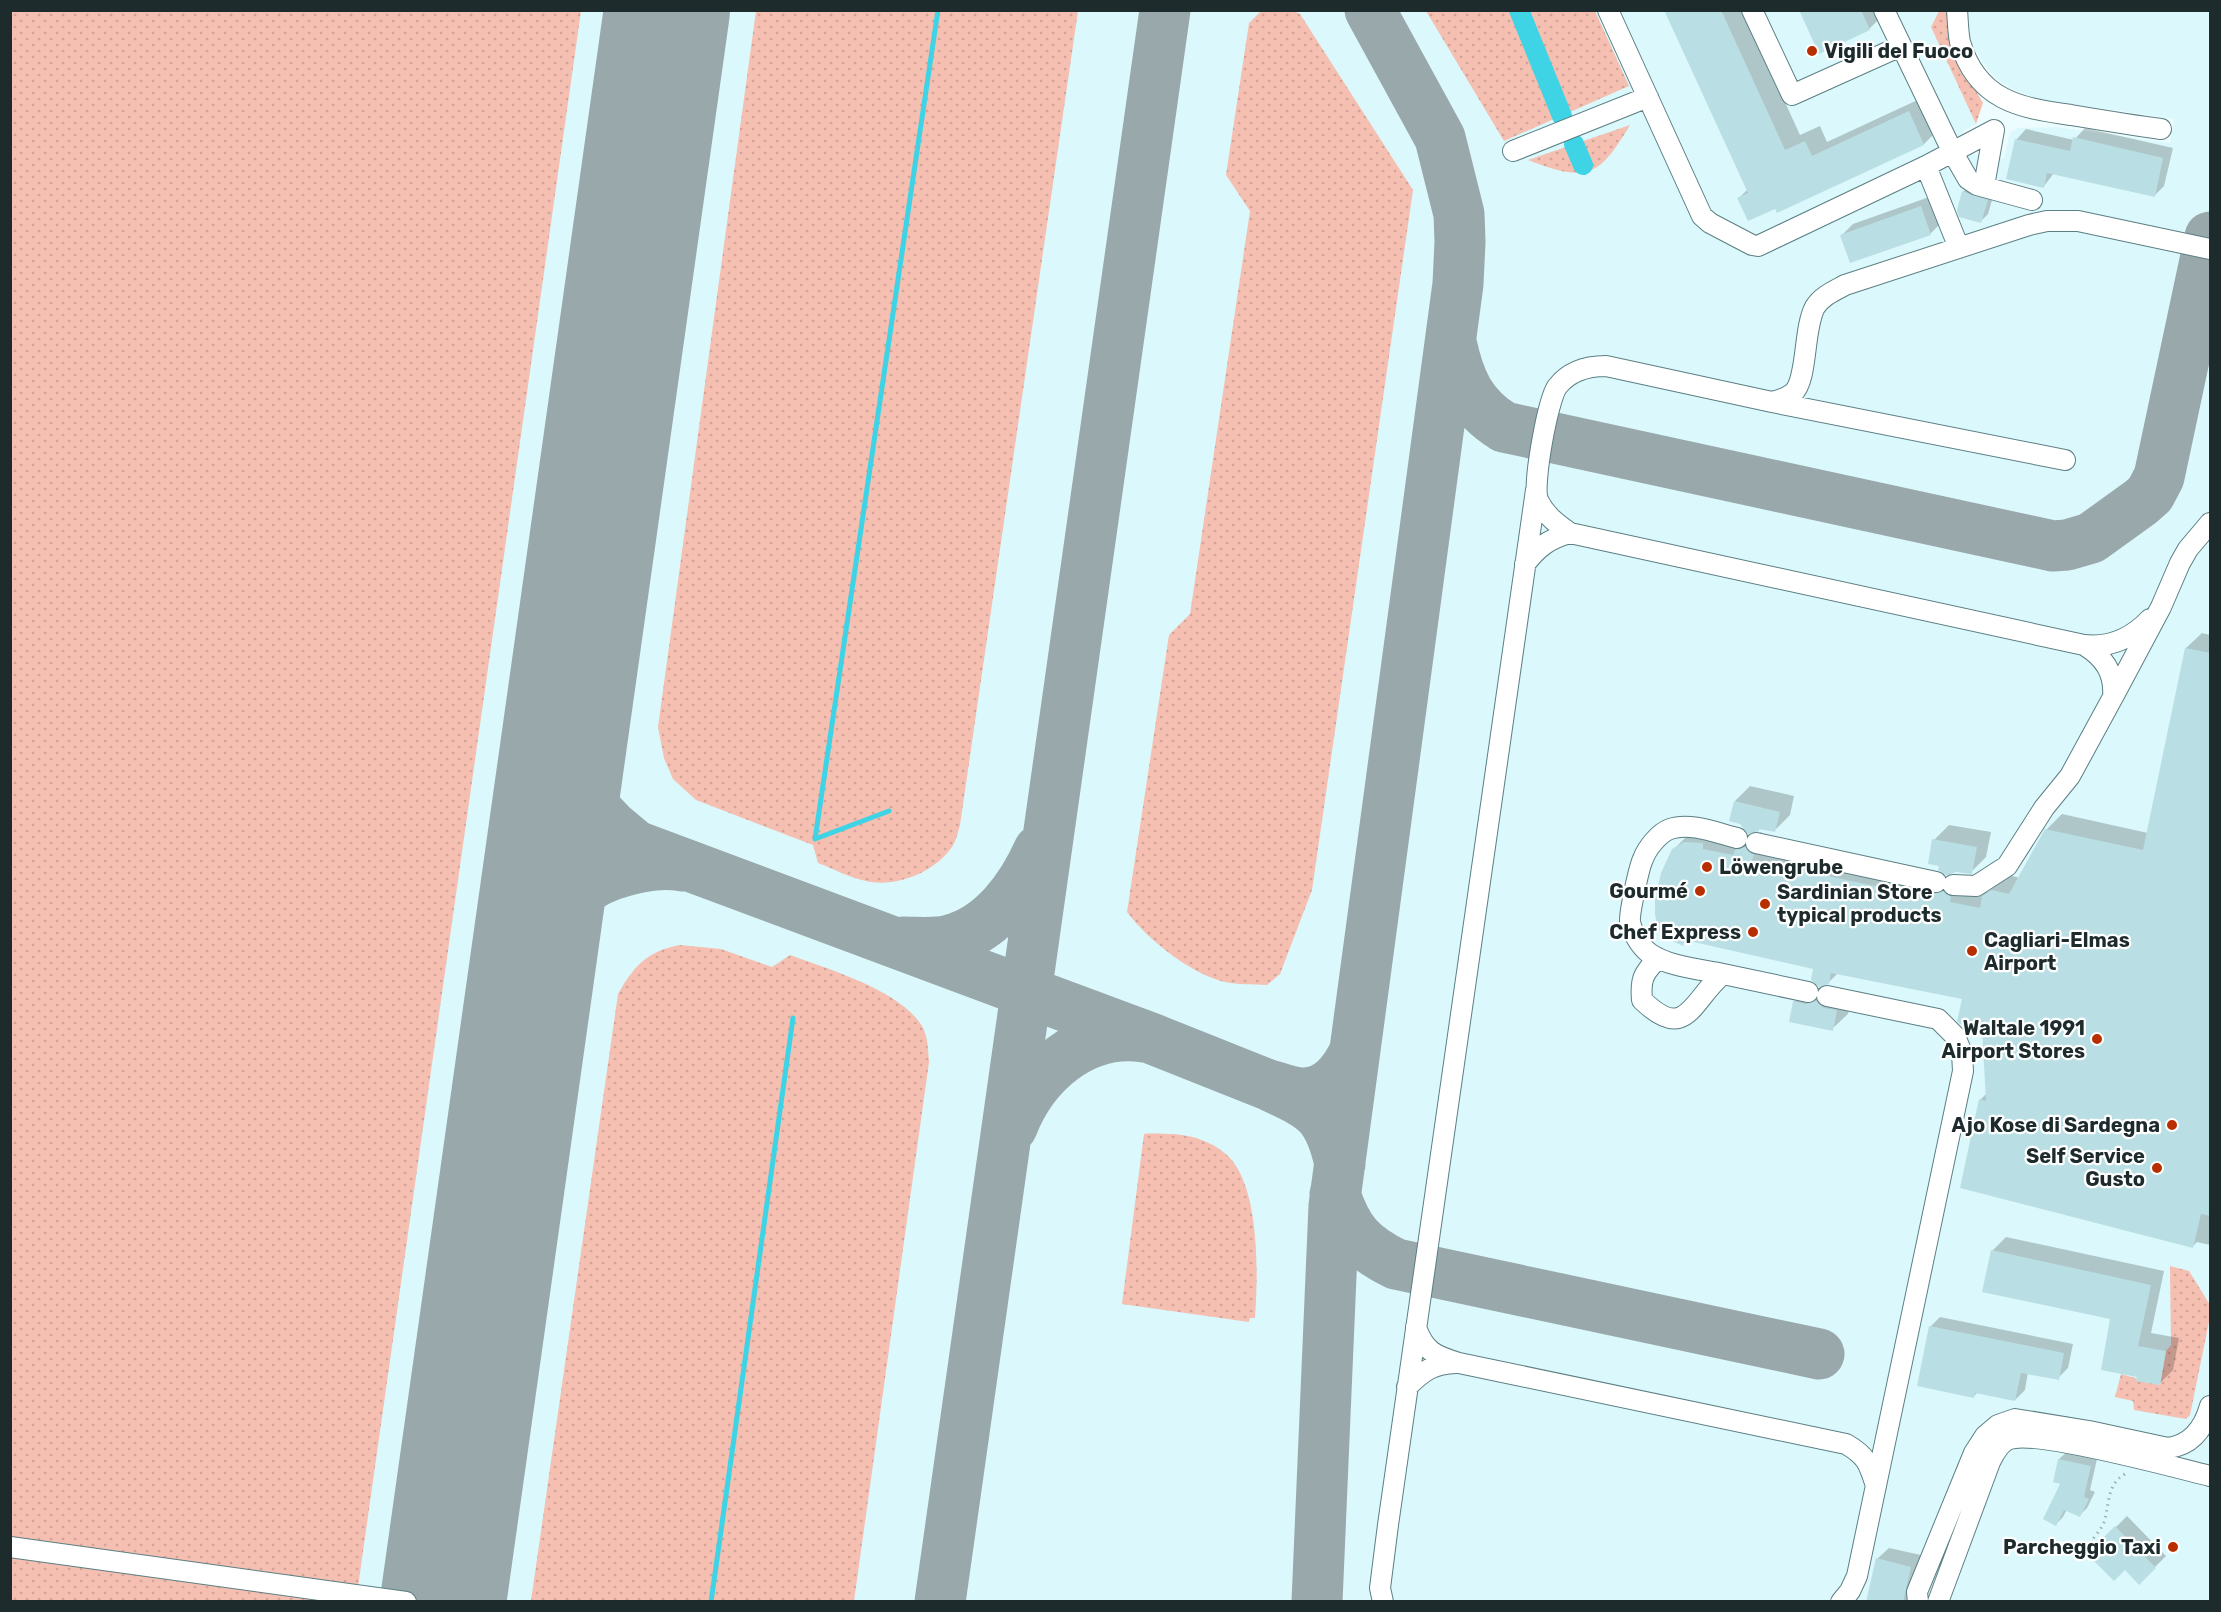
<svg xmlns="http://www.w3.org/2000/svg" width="2221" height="1612" viewBox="0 0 2221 1612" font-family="Rubik,sans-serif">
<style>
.built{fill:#dbf8fc}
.grass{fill:url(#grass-dots)}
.shadow{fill:#0003}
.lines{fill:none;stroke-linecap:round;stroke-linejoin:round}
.stream{stroke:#3fd4e5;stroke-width:5}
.canal{stroke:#3fd4e5;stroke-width:20}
.taxiway{stroke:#99a8aa;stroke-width:51}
.runway{stroke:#99a8aa;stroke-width:126}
.building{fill:#b9dfe4}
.minor-casing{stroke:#5b7f83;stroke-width:22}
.path{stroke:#a1b0b2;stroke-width:3;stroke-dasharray:1.5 4.5;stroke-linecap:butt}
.minor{stroke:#fff;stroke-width:20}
.poi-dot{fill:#b82e00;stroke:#fff;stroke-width:2}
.labels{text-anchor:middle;stroke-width:4.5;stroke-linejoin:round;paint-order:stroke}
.poi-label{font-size:20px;font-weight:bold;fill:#1d2b2d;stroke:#fff;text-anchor:end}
</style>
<defs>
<pattern id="grass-dots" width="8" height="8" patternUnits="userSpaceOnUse" patternTransform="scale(1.5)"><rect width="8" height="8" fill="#f5bfb1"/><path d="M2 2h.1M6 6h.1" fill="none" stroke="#d2a499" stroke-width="1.8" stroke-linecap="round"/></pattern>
</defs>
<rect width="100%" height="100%" fill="#edfdff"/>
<path class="built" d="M11 11H1939L1931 27 1976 124 1963 131 1973 154 2004 159 2009 136 2011 132 2018 128 2056 127 2170 143 2174 119 2039 99 2012 89 1999 81 1987 68 1973 47 1967 26 1966 11H2210V1601L11 1602Z"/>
<path class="grass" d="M11 11H581L356 1601 11 1602Z
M756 11H1078L960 825C958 832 956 841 952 847 935 872 896 888 866 881 850 878 834 869 818 863L813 845 696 800 673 779 664 758 658 727Z
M1261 11H1294L1300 14 1413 190 1312 890 1280 974 1267 985C1253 984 1238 985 1225 982 1191 974 1148 940 1127 912L1169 635 1190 614 1250 211 1226 175 1249 23Z
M1426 11H1595L1629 86 1504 141Z
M1939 11H1950L1963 69 1983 103 1976 124 1931 27Z
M1630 125C1598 179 1586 182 1528 160Z
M680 945 721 949 772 967 790 955C828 969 900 990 922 1026 928 1036 928 1050 929 1062L854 1601H531L618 994C634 966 647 951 680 945Z
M1144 1134C1153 1133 1163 1134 1172 1134 1192 1135 1215 1142 1230 1158 1260 1191 1258 1276 1255 1318H1250L1249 1322 1122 1304Z
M2170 1266 2189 1271 2210 1305V1317L2190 1415 2186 1419 2134 1410 2133 1401 2115 1397 2121 1374 2160 1385 2166 1351 2171 1345Z"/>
<path class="shadow" d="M1665 10H1743L1800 135 1820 126 1827 142 1924 97 1939 129 1924 144 1776 207 1739 198 1748 189Z
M1805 10H1878L1881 17 1869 29Z
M2085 128 2173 148 2164 186 2154 196 2054 173 2044 186 2016 140 2026 129 2074 140Z
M1971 185 1994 193 1988 214 1981 221 1963 192Z
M1932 196 1942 222 1930 234 1842 235 1853 224Z
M2202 633 2210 635V1245L2197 1242 2193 1246 1980 1100 1987 1093 1984 1026 1964 998 1838 973 1828 983 1815 967 1688 939 1683 944 1673 850 1689 834H1717L1747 840 1752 835 1761 832 1768 839 1988 892 2009 875 2020 878 2046 830 2062 814 2148 833 2186 648Z
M1750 786 1794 796 1790 815 1774 831 1735 801Z
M1949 825 1991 832 1986 857 1971 872 1934 840Z
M1810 986 1823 989 1832 986 1840 993 1852 995 1848 1014 1832 1029 1794 1002Z
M2006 1237 2164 1271 2151 1333 2179 1338 2173 1370 2159 1384 2139 1376 2112 1318 1992 1251Z
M1940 1317 2073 1344 2068 1368 2058 1378 2028 1372 2025 1390 2015 1400 1978 1392 1974 1396 1930 1327Z
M2067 1452 2097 1459 2090 1490 2095 1492 2087 1508 2080 1515 2067 1509 2063 1517 2056 1524 2062 1483 2059 1459Z
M2127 1516 2166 1556 2139 1583 2125 1568 2089 1554Z
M1889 1548 1921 1555 1911 1602H1867L1877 1559Z"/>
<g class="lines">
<path class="stream" d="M889 811 815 839 938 10
M711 1602 793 1018"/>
<path class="canal" d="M1519 10 1562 116
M1574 144 1583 165"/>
<path class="taxiway" d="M1451 342C1459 380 1470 406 1504 427L2053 546 2067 545 2091 538 2141 502 2150 494 2159 477 2210 237
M574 667 569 748 578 778 594 807 612 826 636 846 1153 1039 1266 1084
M903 942C918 942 936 944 950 940 993 929 1022 888 1039 850
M524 1026C539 958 545 892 624 871 644 866 663 862 683 866
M1012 1127C1033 1073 1083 1028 1144 1037
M1340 1164C1328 1110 1313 1106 1266 1084 1277 1087 1291 1093 1302 1093 1328 1094 1345 1072 1355 1051
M1335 1194C1347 1231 1361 1247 1396 1264L1819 1354
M940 1602 1165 10
M1317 1602 1334 1206 1458 284 1460 242 1459 214 1440 138 1370 10"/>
<path class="runway" d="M443 1602 667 10"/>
</g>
<path class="building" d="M1664 10H1721L1785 150 1805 141 1812 156 1909 111 1924 145 1777 213 1775 209 1748 221 1737 198 1748 193Z
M1799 10H1861L1870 30 1819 54Z
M2073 137 2163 158 2155 197 2047 173 2044 188 2006 179 2015 139 2070 151Z
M1962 191 1988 200 1981 223 1959 217 1957 210Z
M1921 206 1931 235 1850 263 1840 235Z
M2185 648 2211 653V1216L2201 1214 2193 1248 1960 1188 1979 1099 1986 1101 1982 1028 1960 1024 1957 1021 1962 999 1831 973 1829 984 1819 987 1811 980 1813 969 1685 940 1683 946 1662 936 1657 926 1655 914V900L1661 873 1672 849 1684 842 1703 843V849L1733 855 1735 850 1745 847 1754 855 1752 860 1932 898 1933 894 1943 891 1951 897 1950 902 1980 908 1982 896 1992 890 2009 894 2045 829 2143 850Z
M1734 801 1780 812 1775 832 1759 829V831L1748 834 1740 824 1729 821Z
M1932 839 1977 847 1972 874 1956 872 1946 876 1938 870 1939 866 1928 864Z
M1793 1001 1806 1004 1816 1001 1824 1008 1837 1010 1833 1031 1789 1022Z
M1991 1250 2151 1285 2138 1346 2166 1351 2160 1385 2136 1381 2137 1377 2101 1370 2110 1319 1982 1292Z
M1929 1326 2064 1353 2059 1380 2021 1373 2015 1401 1975 1393 1974 1398 1917 1386Z
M2058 1459 2091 1466 2084 1497 2089 1499 2080 1517 2064 1510 2056 1526 2043 1519 2060 1484 2053 1482Z
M2115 1526 2156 1568 2139 1585 2125 1570 2114 1581 2087 1554Z
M1876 1558 1911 1567 1903 1602H1866Z"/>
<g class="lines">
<defs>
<path id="minor" d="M1608 10 1702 216 1710 223 1752 245 1758 246 1926 166 1994 130 1984 186
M1752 10 1792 95 1901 46
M1884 10 1953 153 1968 179 1977 185 2032 200
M1957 10C1958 21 1958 33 1960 42 1977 100 2019 108 2071 115 2101 120 2131 125 2161 129
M1513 151 1648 97
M1926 166 1959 248
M1772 402 2065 460
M1525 564C1538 547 1549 539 1570 533
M2084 645C2110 648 2132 638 2150 619
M2113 697 2161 607 2180 563 2188 549 2210 523
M1756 843 1936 882
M1953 885 1976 886 2007 866 2044 808 2070 776 2113 697C2115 673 2104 657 2084 645L1570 533C1557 524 1545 515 1538 500 1532 485 1548 400 1557 387 1569 371 1587 366 1606 366L1772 402C1780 400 1787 398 1793 393 1808 380 1803 329 1815 307 1822 296 1834 291 1845 285L2029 225 2047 221H2078L2210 249
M1658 958C1644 973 1640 978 1642 1000 1687 1044 1692 999 1723 974 1699 969 1669 967 1649 953 1640 946 1632 932 1630 922 1629 914 1639 867 1643 859 1647 848 1659 833 1670 829 1690 822 1717 833 1737 838
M1723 974 1808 992
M1827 996 1938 1019 1955 1036 1962 1053 1963 1071 1857 1576 1850 1591 1841 1602
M1416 1327C1424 1351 1435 1356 1459 1363L1846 1444C1867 1456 1869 1464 1876 1486
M1407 1387C1424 1370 1433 1364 1456 1363
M10 1547 406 1602
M1383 1602 1380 1588 1388 1525 1536 490
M1918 1602 1917 1592 1974 1453 1985 1436 1998 1425 2015 1419 2089 1431 2168 1448C2192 1445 2204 1428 2210 1406
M1938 1602 1990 1462C1994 1454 1998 1445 2007 1440 2032 1428 2177 1468 2210 1476"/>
</defs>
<use href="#minor" class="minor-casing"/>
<path class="path" d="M2090 1543C2094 1537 2101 1530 2104 1522 2110 1504 2106 1485 2125 1474"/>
<use href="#minor" class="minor"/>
</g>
<g class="poi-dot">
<circle cx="1812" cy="51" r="6"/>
<circle cx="1707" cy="867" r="6"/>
<circle cx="1700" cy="891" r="6"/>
<circle cx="1765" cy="904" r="6"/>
<circle cx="1753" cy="932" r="6"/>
<circle cx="1972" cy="951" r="6"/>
<circle cx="2097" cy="1039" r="6"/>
<circle cx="2172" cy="1125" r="6"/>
<circle cx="2157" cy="1168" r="6"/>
<circle cx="2173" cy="1547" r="6"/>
</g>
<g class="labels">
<g class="poi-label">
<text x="1824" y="58" text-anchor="start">Vigili del Fuoco</text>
<text x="1719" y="874" text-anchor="start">Löwengrube</text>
<text x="1688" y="898">Gourmé</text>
<text x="1777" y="899" text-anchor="start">Sardinian Store<tspan x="1777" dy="23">typical products</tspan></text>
<text x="1741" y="939">Chef Express</text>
<text x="1984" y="947" text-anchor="start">Cagliari-Elmas<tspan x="1984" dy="23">Airport</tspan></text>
<text x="2085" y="1035">Waltale 1991<tspan x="2085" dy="23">Airport Stores</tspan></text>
<text x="2160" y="1132">Ajo Kose di Sardegna</text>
<text x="2145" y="1163">Self Service<tspan x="2145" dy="23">Gusto</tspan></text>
<text x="2161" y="1554">Parcheggio Taxi</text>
</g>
</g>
<rect width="2221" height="1612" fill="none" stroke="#1d2b2d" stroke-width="24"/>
</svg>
